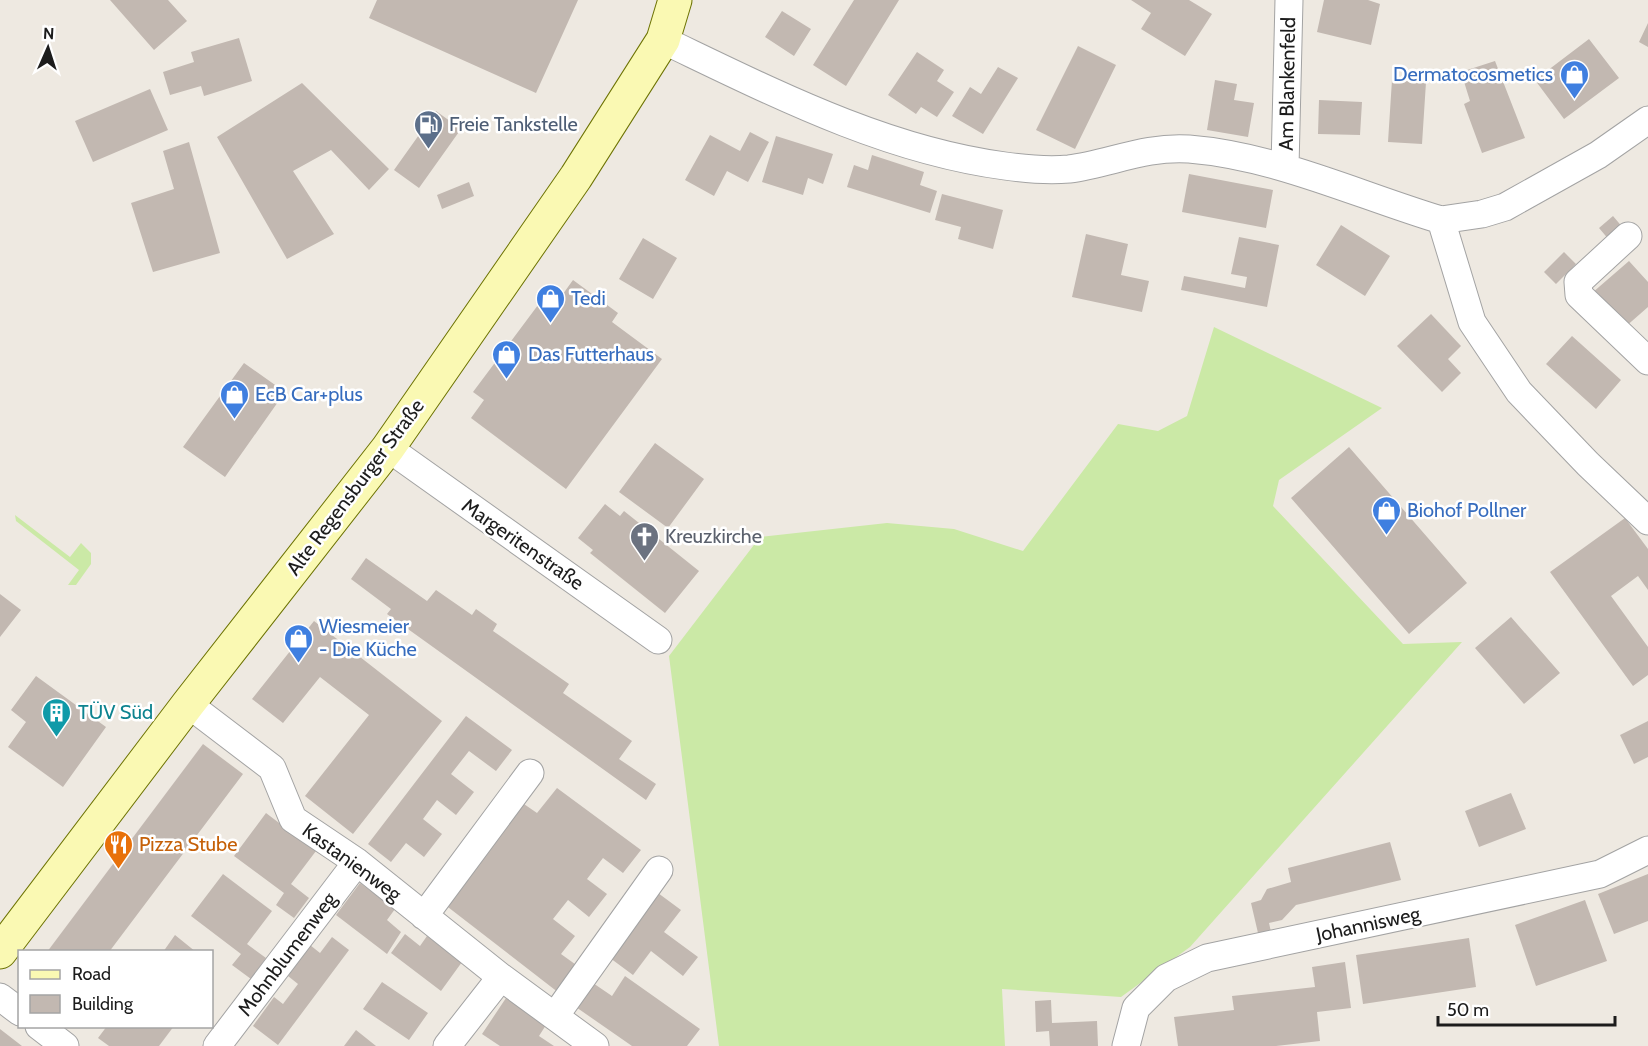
<svg xmlns="http://www.w3.org/2000/svg" width="1648" height="1046" viewBox="0 0 1648 1046" font-family="Cabin,sans-serif">
<style>
.grass{fill:#cbe9a6}
.building{fill:#c2b8b1}
.lines{fill:none;stroke-linecap:round;stroke-linejoin:round}
.street-casing{stroke:#a3a3a3;stroke-width:29}
.secondary-casing{stroke:#6d7303;stroke-width:35}
.street{stroke:#fff;stroke-width:27}
.secondary{stroke:#faf9b3;stroke-width:33}
.labels{text-anchor:middle;stroke-width:5;stroke-linejoin:round;paint-order:stroke}
.shop-label{font-size:20px;fill:#366cbe;stroke:#fff;text-anchor:start}
.street-label{font-size:20px;fill:#1c1c1c;stroke:#fff}
.service-label{font-size:20px;fill:#4e5e75;stroke:#fff;text-anchor:start}
.worship-label{font-size:20px;fill:#5b616d;stroke:#fff;text-anchor:start}
.culture-label{font-size:20px;fill:#0d838f;stroke:#fff;text-anchor:start}
.food-label{font-size:20px;fill:#c56008;stroke:#fff;text-anchor:start}
</style>
<rect width="100%" height="100%" fill="#eee9e1"/>
<path class="grass" d="M1214 327 1382 408 1279 480 1273 506 1403 644 1462 642 1190 947 1121 997 1002 989 1005 1046H719L669 656 760 537 887 523 954 529 1023 551 1118 424 1158 431 1187 416Z
M15 515 70 557 81 543 91 553V564L76 585H68L79 570 16 521Z"/>
<path class="building" d="M110 0H168L187 21 154 50Z
M377 0H578L536 93 369 18Z
M854 0H899L846 86 813 65Z
M1131 0H1189L1212 14 1185 56 1141 29 1151 13Z
M1324 0H1368L1380 4 1371 45 1317 32Z
M782 11 811 29 794 56 765 37Z
M1648 23V47L1639 42Z
M239 38 252 81 204 96 201 86 170 95 163 72 194 62 191 52Z
M1589 39 1619 78 1564 119 1535 80Z
M1078 46 1116 65 1075 149 1036 130Z
M917 52 944 70 937 81 954 92 937 117 921 107 916 114 888 95Z
M1495 61 1525 138 1482 153 1464 104 1470 101 1461 72Z
M998 67 1018 78 983 134 952 116 970 87 981 94Z
M1215 80 1237 84 1234 100 1254 103 1248 137 1207 130Z
M1392 80 1426 82 1422 144 1388 142Z
M302 83 389 169 369 190 331 150 293 171 334 234 287 259 217 137Z
M150 89 168 130 93 162 75 121Z
M1319 100 1362 102 1360 135 1318 134Z
M436 111 461 129 419 188 394 170Z
M750 132 769 142 748 182 727 171 714 196 685 180 710 135 740 151Z
M776 136 833 154 823 184 808 178 803 195 762 182Z
M189 142 220 253 153 272 131 203 174 189 163 151Z
M872 155 924 172 920 185 937 191 930 213 847 187 854 165 868 170Z
M1189 174 1273 190 1266 228 1182 212Z
M469 182 474 196 442 209 437 195Z
M942 194 1003 210 993 249 958 239 961 227 935 220Z
M1613 216 1624 229 1610 241 1599 228Z
M1341 225 1390 256 1365 296 1316 265Z
M1086 234 1128 244 1121 275 1149 281 1142 312 1072 297Z
M1239 237 1279 245 1267 307 1181 290 1184 276 1245 288 1247 277 1231 274Z
M643 238 677 258 653 299 619 279Z
M1564 252 1576 264 1556 284 1544 272Z
M1629 261 1648 282V307L1624 328 1592 293Z
M573 280 618 313 612 322 662 359 566 489 471 418 484 400 473 392 544 297 555 305Z
M1431 314 1461 346 1448 359 1461 373 1442 392 1397 346Z
M1572 336 1621 380 1596 409 1546 364Z
M244 363 285 392 225 477 183 447Z
M655 443 704 479 668 528 619 492Z
M1349 447 1467 583 1409 634 1291 498Z
M605 504 620 516 624 511 699 571 665 613 590 553 593 550 578 538Z
M1625 518 1648 549V590L1638 576 1611 596 1648 647V675L1633 686 1550 572Z
M366 558 427 601 436 590 472 615 476 609 497 624 493 631 569 684 563 693 632 741 619 759 656 784 646 800 387 614 391 609 351 579Z
M0 594 21 610 0 637Z
M1511 617 1560 673 1524 704 1475 648Z
M314 621 442 721 353 834 305 796 369 715 320 677 283 723 252 699Z
M36 676 106 727 63 787 8 747 26 722 11 710Z
M466 716 512 750 496 771 469 751 451 774 474 792 456 815 437 800 423 819 442 834 424 857 406 843 391 862 368 844Z
M1648 721V757L1634 764 1620 735Z
M203 744 243 774 109 952H47Z
M557 788 641 850 623 873 603 858 587 879 607 894 589 917 568 900 553 919 575 936 561 954 579 967 559 993 444 904 521 802 537 813Z
M1511 793 1526 829 1479 847 1465 811Z
M266 813 316 851 291 884 309 898 294 918 276 905 284 893 234 856Z
M1390 842 1401 880 1296 905 1282 920 1269 923 1271 932 1258 933 1251 903 1261 900 1267 889 1291 882 1288 868Z
M223 874 272 911 247 944 266 958 251 979 232 965 241 954 191 916Z
M1648 874V921L1614 934 1598 894Z
M360 883 395 909 387 920 401 932 387 954 336 915Z
M658 893 681 910 664 932 698 957 683 976 651 951 633 975 610 958Z
M1585 900 1607 961 1536 986 1515 925Z
M405 934 420 946 427 936 462 962 441 991 391 953Z
M175 935 196 952H163Z
M332 937 349 950 278 1045 253 1026 274 997 283 1004 298 984 288 976 310 945 320 953Z
M1469 938 1476 987 1363 1004 1356 955Z
M1345 962 1351 1008 1317 1012 1320 1041 1276 1046H1178L1174 1017 1234 1010 1232 996 1315 987 1312 967Z
M625 976 700 1029 687 1046H632L573 1005 590 981 612 996Z
M382 982 428 1013 409 1040 363 1009Z
M506 998 546 1025 539 1036 554 1046H500L482 1034Z
M1051 1000 1052 1023 1097 1021 1098 1046H1050L1049 1031 1036 1032 1035 1001Z
M107 1026H174L159 1046H109L98 1038Z
M0 1029 22 1046H0Z
M356 1030 376 1046H344Z"/>
<g class="lines">
<defs>
<path id="street" d="M663 40C772 92 884 150 1005 166 1026 169 1048 171 1069 169 1109 164 1145 146 1189 149 1276 156 1358 195 1441 220L1472 322 1519 392 1588 464 1648 521
M1285 167 1289 0
M1441 220 1482 214 1505 207 1598 155 1648 120
M1628 236 1578 282 1579 295 1648 361
M388 448 658 640
M188 704 272 768 293 819 357 862 501 977 595 1046
M424 916 530 773
M0 997 20 1012
M555 1016 659 870
M39 1026 65 1046
M217 1046 357 862
M447 1046 501 977
M1126 1046 1136 1008 1166 978 1207 958 1600 874 1648 850"/>
<path id="secondary" d="M0 952 188 704 388 448 576 177 663 40 675 0"/>
</defs>
<use href="#street" class="street-casing"/>
<use href="#secondary" class="secondary-casing"/>
<use href="#street" class="street"/>
<use href="#secondary" class="secondary"/>
</g>
<defs>
<symbol id="shop-pin" viewBox="-11 -11 22 30"><path d="M0 17L-7.5 6A9.5 9.5 0 1 1 7.5 6Z" fill="#3f7fe0" stroke="#fff"/><path d="M-5-2.5h2.3a2.7 3.5 0 0 1 5.4 0H5L5.5 6h-11ZM-1.5-2.5h3a1.5 2.3 0 0 0-3 0Z" fill="#fff"/></symbol>
<symbol id="fuel-pin" viewBox="-11 -11 22 30"><path d="M0 17L-7.5 6A9.5 9.5 0 1 1 7.5 6Z" fill="#5c6f8a" stroke="#fff"/><path d="M-5.5-6h7V0h2V4h1.3V-2.5L3-4.5l.8-.8L6-3V5H2.5V1h-1V6h-7ZM-4.2-4.7v3.2H.2V-4.7Z" fill="#fff"/></symbol>
<symbol id="church-pin" viewBox="-11 -11 22 30"><path d="M0 17L-7.5 6A9.5 9.5 0 1 1 7.5 6Z" fill="#6b7280" stroke="#fff"/><path d="M-1.2-6h2.4v3.5h3.3v2.4h-3.3V6h-2.4V-.1h-3.3v-2.4h3.3Z" fill="#fff"/></symbol>
<symbol id="building-pin" viewBox="-11 -11 22 30"><path d="M0 17L-7.5 6A9.5 9.5 0 1 1 7.5 6Z" fill="#0f9aa8" stroke="#fff"/><path d="M-4-6H4V6H1V3H-1V6H-4ZM-2.5-4.3h1.7v1.8h-1.7ZM.8-4.3h1.7v1.8H.8ZM-2.5-1h1.7V.8h-1.7ZM.8-1h1.7V.8H.8Z" fill="#fff"/></symbol>
<symbol id="restaurant-pin" viewBox="-11 -11 22 30"><path d="M0 17L-7.5 6A9.5 9.5 0 1 1 7.5 6Z" fill="#e8710a" stroke="#fff"/><path d="M-5-6h1v4h1v-4h1v4h1v-4h1v5L-1.5 .5V6h-2V.5L-5-1ZM5-6V6H3V1.5H1.5Q1.5-4 5-6Z" fill="#fff"/></symbol>
</defs>
<g fill-rule="evenodd">
<use href="#shop-pin" x="1558" y="58" width="33" height="45"/>
<use href="#fuel-pin" x="412" y="108" width="33" height="45"/>
<use href="#shop-pin" x="534" y="282" width="33" height="45"/>
<use href="#shop-pin" x="490" y="338" width="33" height="45"/>
<use href="#shop-pin" x="218" y="378" width="33" height="45"/>
<use href="#shop-pin" x="1370" y="494" width="33" height="45"/>
<use href="#church-pin" x="628" y="520" width="33" height="45"/>
<use href="#shop-pin" x="282" y="622" width="33" height="45"/>
<use href="#building-pin" x="40" y="696" width="33" height="45"/>
<use href="#restaurant-pin" x="102" y="828" width="33" height="45"/>
</g>
<g class="labels">
<g class="shop-label">
<text x="1553" y="81" text-anchor="end">Dermatocosmetics</text>
<text x="571" y="305">Tedi</text>
<text x="528" y="361">Das Futterhaus</text>
<text x="255" y="401">EcB Car+plus</text>
<text x="1407" y="517">Biohof Pollner</text>
<text x="319" y="633">Wiesmeier<tspan x="319" dy="23">- Die Küche</tspan></text>
</g>
<g class="street-label">
<text transform="translate(1287 84) rotate(-89)" y="7">Am Blankenfeld</text>
<text transform="translate(355 487) rotate(-53)" y="7">Alte Regensburger Straße</text>
<text transform="translate(523 544) rotate(35)" y="7">Margeritenstraße</text>
<text transform="translate(352 862) rotate(36)" y="7">Kastanienweg</text>
<text transform="translate(1368 924) rotate(-12)" y="7">Johannisweg</text>
<text transform="translate(287 954) rotate(-53)" y="7">Mohnblumenweg</text>
</g>
<g class="service-label">
<text x="449" y="131">Freie Tankstelle</text>
</g>
<g class="worship-label">
<text x="665" y="543">Kreuzkirche</text>
</g>
<g class="culture-label">
<text x="78" y="719">TÜV Süd</text>
</g>
<g class="food-label">
<text x="139" y="851">Pizza Stube</text>
</g>
</g>
<rect x="18" y="950" width="195" height="78" fill="#ffffff" stroke="#a4a4a4" stroke-width="1.5"/>
<rect x="30" y="970" width="30" height="9" fill="#faf9b3" stroke="#a4a4a4" stroke-width="1.5"/>
<text x="72" y="980" font-size="18" fill="#1c1c1c">Road</text>
<rect x="30" y="995" width="30" height="18" fill="#c2b8b1" stroke="#a4a4a4" stroke-width="1.5"/>
<text x="72" y="1010" font-size="18" fill="#1c1c1c">Building</text>
<g transform="translate(48 48) rotate(3)" stroke="#ffffff" stroke-width="4.5" paint-order="stroke">
<path d="M0-4.5L10 22L0 15L-10 22Z" fill="#1c1c1c"/>
<text y="-9" font-size="16" font-weight="bold" text-anchor="middle" fill="#1c1c1c">N</text>
</g>
<path d="M1438 1016v9h177v-9" fill="none" stroke="#1c1c1c" stroke-width="3"/>
<text x="1447" y="1016" font-size="18" fill="#1c1c1c" stroke="#ffffff" stroke-width="4.5" paint-order="stroke">50 m</text>
</svg>
